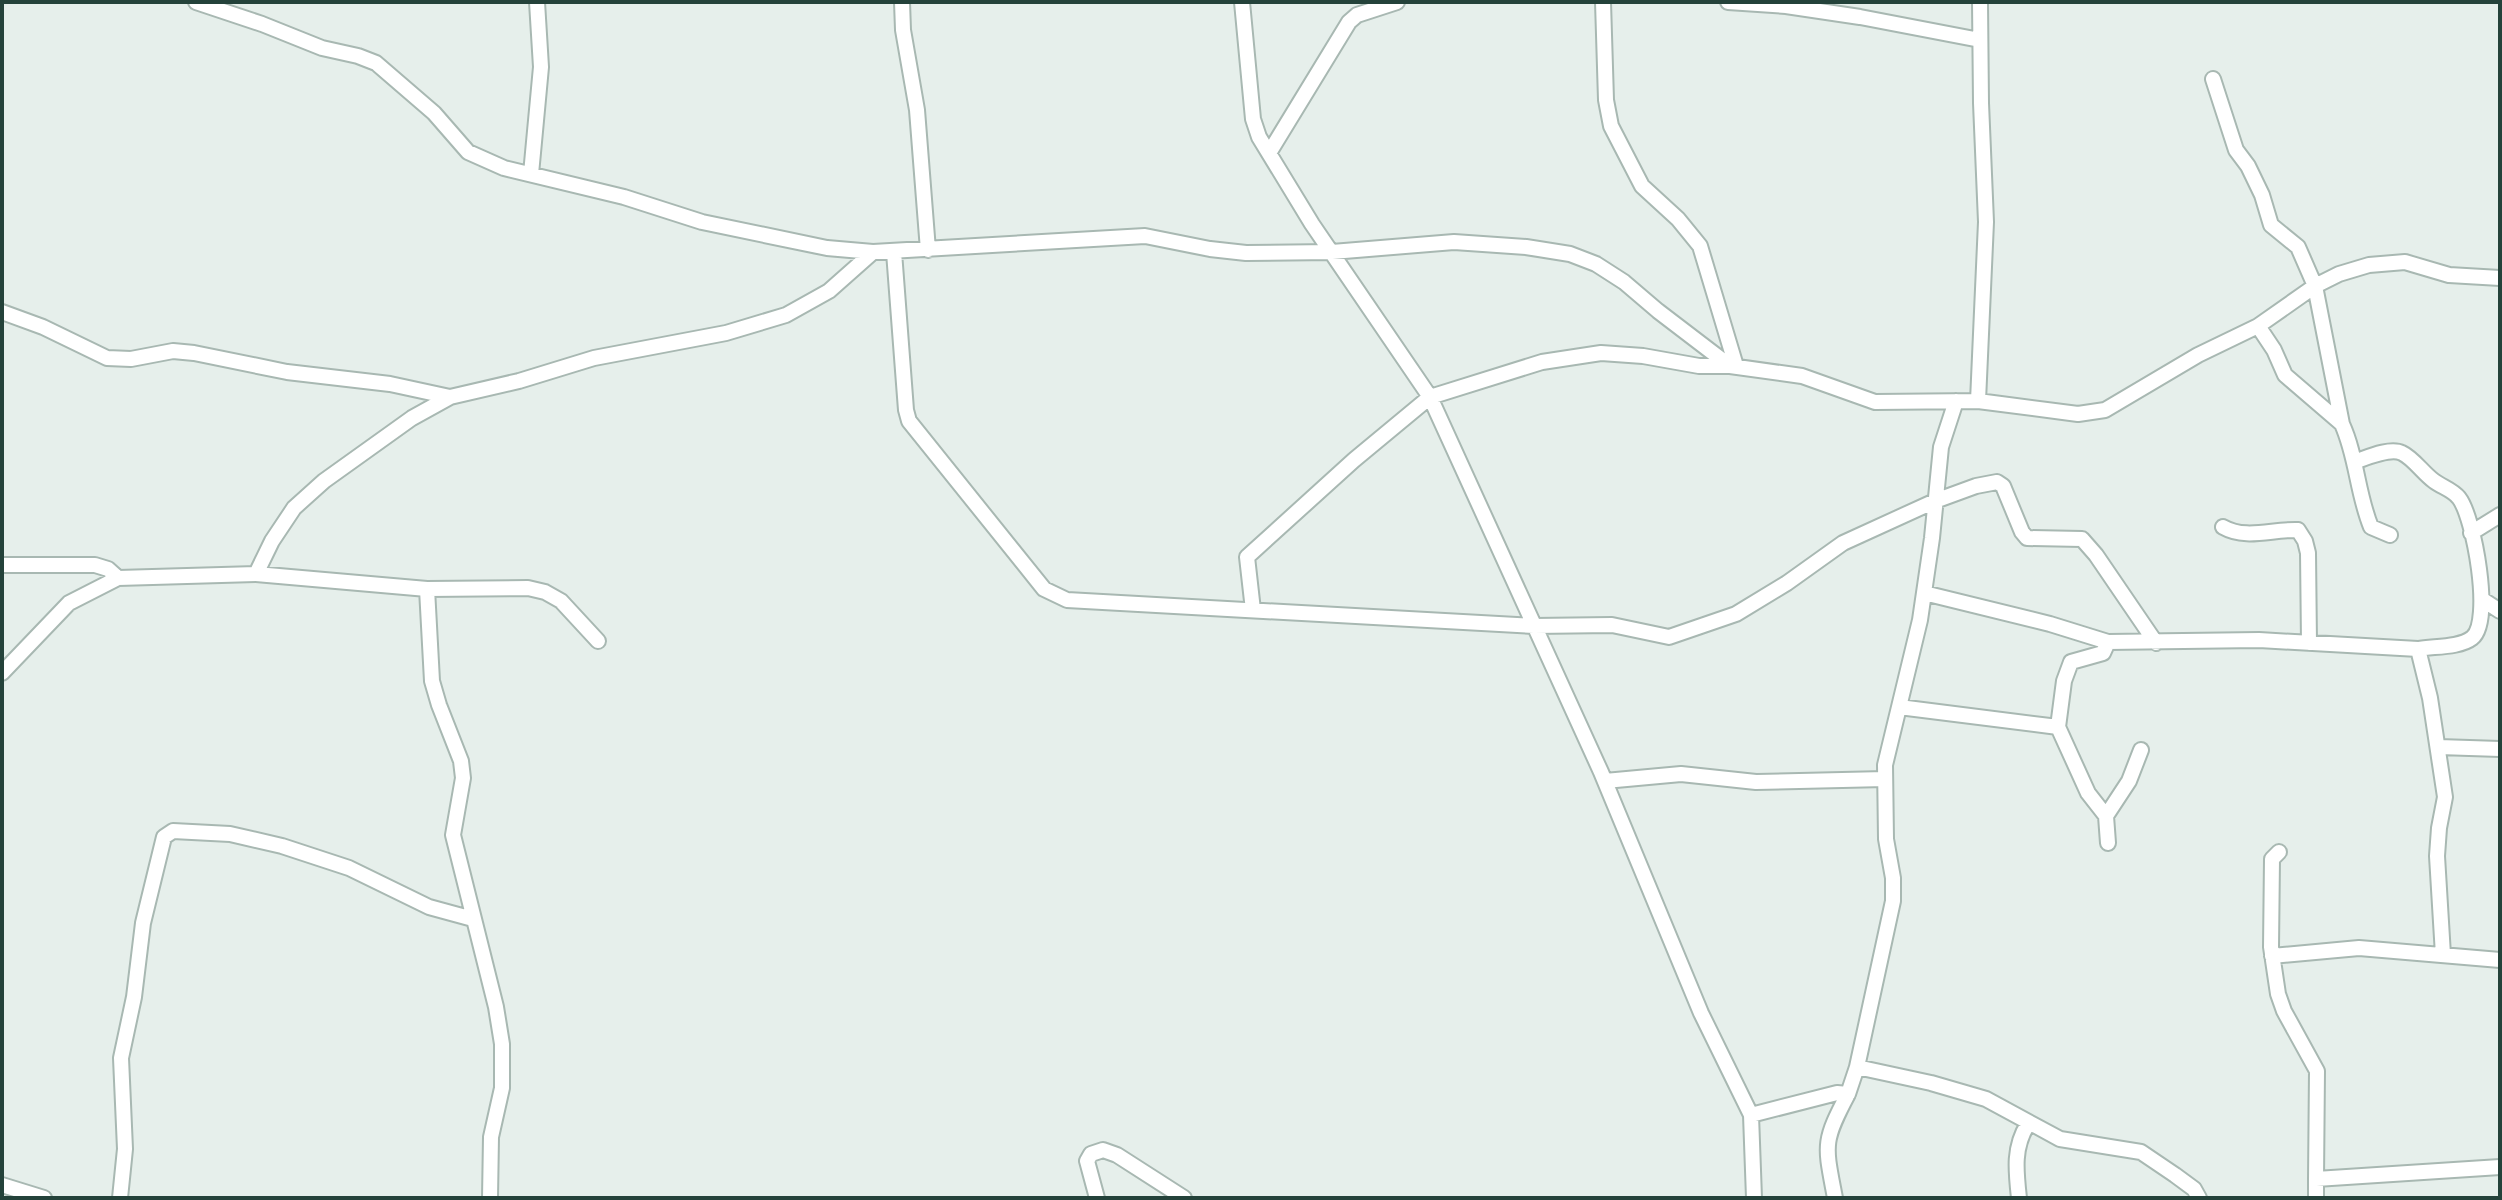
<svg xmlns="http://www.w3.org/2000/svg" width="2502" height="1200" viewBox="0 0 2502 1200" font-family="Inter,sans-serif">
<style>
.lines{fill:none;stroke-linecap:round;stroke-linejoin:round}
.minor-casing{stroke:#a8b8b2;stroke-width:18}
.minor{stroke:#fff;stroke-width:14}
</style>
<rect width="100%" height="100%" fill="#e6efeb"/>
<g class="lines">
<defs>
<path id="minor" d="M196 2 262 24 322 48 358 56 376 63 434 113 468 152 504 168 624 197 702 222 827 248 873 252 1145 236 1210 249 1246 253 1332 252 1454 242 1526 247 1570 254 1596 264 1624 282 1658 311 1730 366
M902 2 903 30 917 110 928 250
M1242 2 1253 119 1259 137 1312 224 1430 397 1601 772 1701 1013 1751 1115 1754 1198
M1603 2 1606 100 1611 126 1642 186 1678 219 1700 246 1736 366
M1728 2 1786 6 1860 17 1980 40
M2213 79 2236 150 2248 166 2262 195 2271 225 2298 247 2315 286 2342 424C2357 457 2357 493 2371 527L2390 535
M1269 153 1349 22 1357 15 1397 2
M531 174 541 67 537 2
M894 252 906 410 909 421 1044 589 1067 600 1534 626 1612 625 1669 637 1736 614 1787 583 1843 543 1935 501 1976 486 1997 482 2003 486 2022 532 2027 538 2082 539 2096 555 2156 643
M2 312 43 327 107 358 131 359 173 351 194 353 287 372 390 384 450 397
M2258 326 2274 350 2285 375 2342 424
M1978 401 1986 222 1981 103 1980 2
M2354 462C2366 458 2390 447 2402 453 2413 458 2423 473 2434 481 2442 487 2453 490 2459 498 2474 517 2493 622 2472 638 2459 648 2433 646 2418 649
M2223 527C2246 540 2272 529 2298 530L2305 541 2308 553 2309 643
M2471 533 2500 515
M2 565H95L108 569 118 578
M256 574 272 541 294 508 324 481 412 418 450 397 519 381 594 358 726 333 786 315 829 291 873 252
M427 589 432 681 439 705 461 761 463 778 453 835 496 1007 502 1044V1088L491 1137 490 1198
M1924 593 2050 624 2108 642 2259 640 2418 649 2430 698 2445 797 2439 828 2437 856 2443 955
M2483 600 2500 611
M1253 610 1247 557 1354 460 1430 397 1542 362 1601 353 1643 356 1699 366H1730L1802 376 1875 402 1978 401 2078 414 2105 410 2198 355 2258 326 2315 286 2339 274 2369 265 2405 262 2449 275 2500 278
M2 673 69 603 118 578 256 574 427 589 528 588 545 592 561 601 598 641
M1899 707 2058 727
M2439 747 2500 749
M1605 781 1681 774 1756 782 1885 779
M2106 816 2129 781 2141 750
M2108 843 2106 816 2088 793 2058 727 2064 681 2071 662 2103 653 2108 642
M2279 852 2272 859 2271 947 2278 994 2284 1011 2317 1071 2316 1179
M2272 956 2359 948 2500 960
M1857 1067 1931 1083 1986 1099 2060 1139 2141 1152 2175 1175 2194 1189 2199 1198
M1751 1115 1837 1093 1848 1094 1857 1067 1893 901V878L1886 839 1885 765 1920 620 1932 538 1941 447 1956 401
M2 1185 44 1198
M120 1198 125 1149 121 1058 134 997 143 923 164 837 173 831 230 834 282 846 349 868 429 907 473 919
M1097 1198 1087 1161 1091 1154 1103 1150 1117 1155 1184 1198
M1835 1198C1825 1145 1822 1143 1848 1094
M2019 1198C2016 1171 2013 1147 2028 1124
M2316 1198V1179L2500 1167"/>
</defs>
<use href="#minor" class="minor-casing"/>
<use href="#minor" class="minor"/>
</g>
<rect width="2502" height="1200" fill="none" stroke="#24423a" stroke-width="8"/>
</svg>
